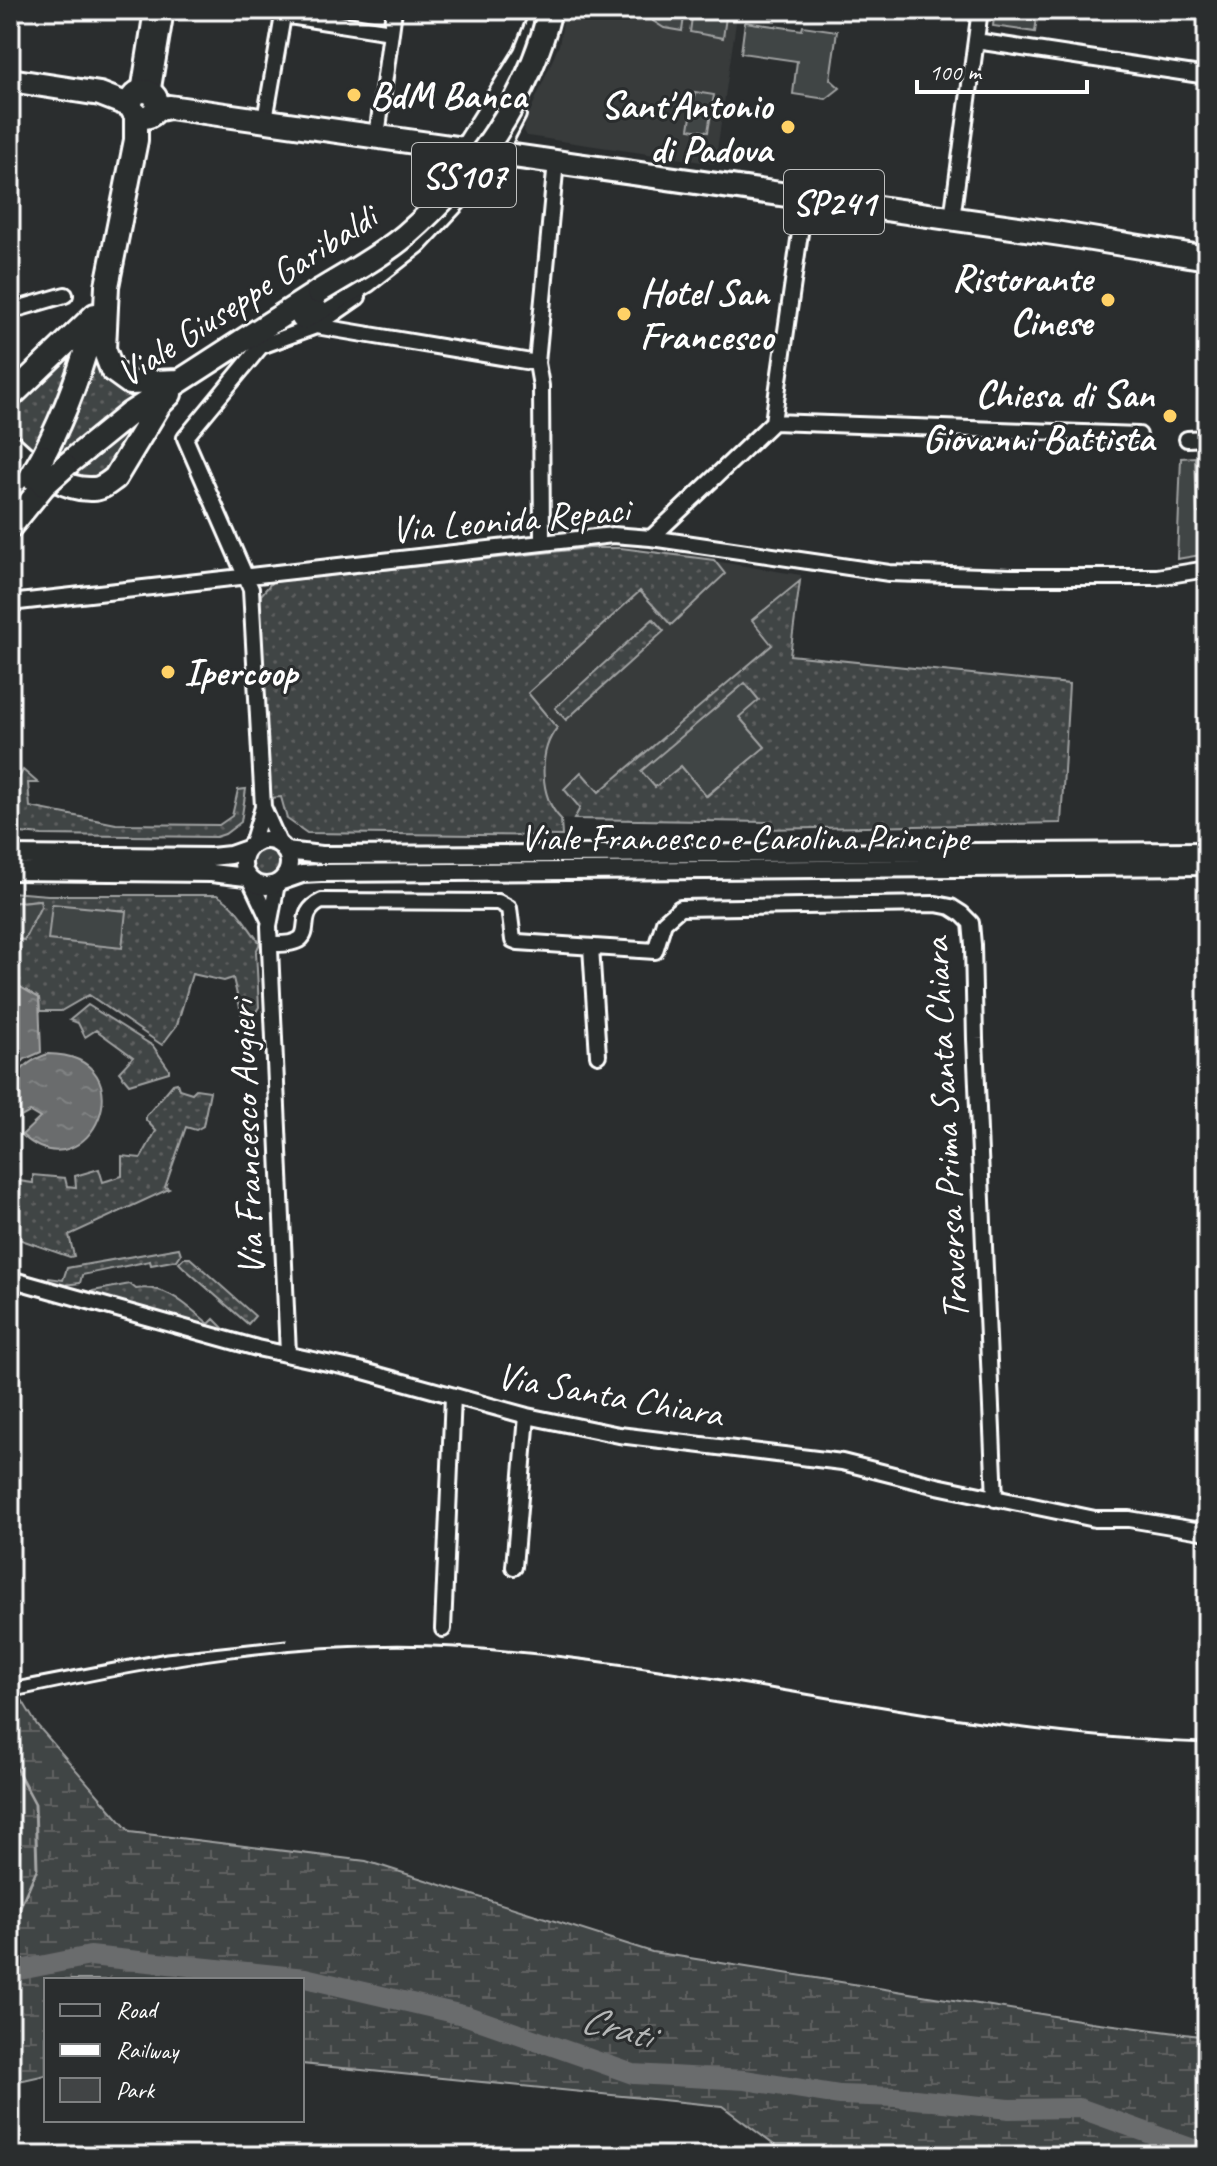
<svg xmlns="http://www.w3.org/2000/svg" width="1217" height="2166" viewBox="0 0 1217 2166" font-family="Caveat,sans-serif">
<style>
.built{fill:#373a3b}
.grass{fill:url(#grass-dots);stroke:#a0a2a2;stroke-width:2;fill-rule:evenodd}
.wetland{fill:url(#wetland-marsh);stroke:#a0a2a2;stroke-width:2}
.park{fill:#414445;stroke:#a0a2a2;stroke-width:2}
.water{fill:url(#water-ripples);stroke:#a6a7a7;stroke-width:2}
.lines{fill:none;stroke-linecap:round;stroke-linejoin:round}
.stream{stroke:#a6a7a7;stroke-width:3}
.river{stroke:#6a6c6d;stroke-width:20}
.minor-casing{stroke:#fff;stroke-width:20}
.tertiary-casing{stroke:#fff;stroke-width:22}
.primary-casing{stroke:#fff;stroke-width:28}
.minor{stroke:#2a2d2e;stroke-width:14}
.tertiary{stroke:#2a2d2e;stroke-width:16}
.primary{stroke:#2a2d2e;stroke-width:22}
.rail{stroke:#fff;stroke-width:3}
.primary-bridge-casing{stroke:#fff;stroke-width:28;stroke-linecap:butt}
.primary-bridge{stroke:#2a2d2e;stroke-width:22}
.poi-dot{fill:#ffd166;stroke:#2a2d2e;stroke-width:3}
.labels{text-anchor:middle;stroke-width:6;stroke-linejoin:round;paint-order:stroke}
.shield{fill:#2a2d2e;stroke:#bfc0c0;stroke-width:2}
.shield-label{font-size:36px;font-weight:bold;fill:#fff}
.poi-label{font-size:38px;font-weight:bold;fill:#fff;stroke:#2a2d2e;text-anchor:start}
.street-label{font-size:38px;fill:#fff;stroke:#2a2d2e}
.water-label{font-size:40px;font-style:italic;fill:#b4b6b6;stroke:#2a2d2e}
</style>
<defs>
<pattern id="grass-dots" width="8" height="8" patternUnits="userSpaceOnUse" patternTransform="scale(2)"><rect width="8" height="8" fill="#414445"/><path d="M2 2h.1M6 6h.1" fill="none" stroke="#5e6061" stroke-width="1.8" stroke-linecap="round"/></pattern>
<pattern id="wetland-marsh" width="20" height="14" patternUnits="userSpaceOnUse" patternTransform="scale(2)"><rect width="20" height="14" fill="#414445"/><path d="M1 5h8M5 5V1M11 12h8M15 12V8" fill="none" stroke="#5e6061"/></pattern>
<pattern id="water-ripples" width="26" height="14" patternUnits="userSpaceOnUse" patternTransform="scale(2)"><rect width="26" height="14" fill="#6a6c6d"/><path d="M2 4q2-2 4 0t4 0M15 11q2-2 4 0t4 0" fill="none" stroke="#808283"/></pattern>
</defs>
<rect width="100%" height="100%" fill="#2a2d2e"/>
<filter id="ink" filterUnits="userSpaceOnUse"><feTurbulence type="fractalNoise" baseFrequency=".0125" numOctaves="2"/><feDisplacementMap in="SourceGraphic" scale="16" xChannelSelector="R" yChannelSelector="G"/><feConvolveMatrix kernelMatrix="1 2 1 2 8 2 1 2 1" color-interpolation-filters="sRGB"/></filter>
<g filter="url(#ink)">
<path class="built" d="M565 10H733L732 16H737L715 164 527 136 524 131 526 121 559 45Z
M664 553 801 575 768 822 532 819 520 647Z"/>
<path class="grass" d="M655 10H685L682 31 664 28 653 21Z
M78 338 85 343 36 459 10 437V406Z
M95 347 146 392 38 482Z
M150 409 107 480 67 477Z
M589 548H621L714 560 725 574 671 625 640 591 528 693 557 728C538 751 539 797 561 819L562 836 307 833 287 819 281 797 269 798 260 602 261 595 272 582Z
M800 581 790 655 1069 684 1061 823 767 829V822L574 819 580 808 564 789 581 772 599 792 772 645 752 620ZM739 717 764 747 707 796 681 765Z
M653 619 664 631 566 720 555 708Z
M23 770 38 783H28L30 807 116 824 219 825 232 816 238 790 246 789 241 822 225 834 216 837 42 835 10 832V796Z
M247 864a17 17 0 1 1 34 0a17 17 0 1 1-34 0Z
M10 892 48 895H217C238 907 245 924 260 943L256 952 259 1007 250 1021 248 1041 233 978 224 981 192 974 177 1025 162 1045 89 995 61 1011H40L39 998 10 981V937L24 940 39 900 10 903Z
M88 1005 153 1046 169 1069V1072L129 1084 119 1072 133 1057 96 1030 85 1037 78 1023 70 1020Z
M177 1083 179 1089 192 1093 196 1089 210 1091 203 1126 196 1130 186 1127 165 1187 169 1189 69 1235 74 1256 70 1257 10 1236V1166L19 1181 33 1183V1175L65 1178 67 1186 76 1187 75 1176 99 1169 103 1182 122 1176V1156L141 1158 156 1131 146 1120V1116L173 1084Z
M179 1248 181 1254 177 1260 151 1265 150 1261 82 1275 80 1283 47 1287 49 1278 63 1280 67 1268Z
M184 1258H190L255 1316 248 1324 183 1267 179 1263Z
M130 1284 136 1289C167 1284 187 1306 209 1324L214 1319 227 1332 222 1335 88 1294 93 1291Z"/>
<path class="wetland" d="M10 1680 37 1725 130 1832 366 1861 652 1952 1091 2022 1207 2037V2156H789L722 2106 302 2064V1980H46V2075L10 2083Z"/>
<path class="park" d="M693 10H727L723 38 690 32Z
M995 10H1038L1035 32 993 26Z
M745 22 802 30 803 26 837 31 830 79 840 88 826 99 793 94 797 61 741 53Z
M695 92 714 95 708 132 689 129Z
M1195 457 1197 513H1207V554L1177 559 1181 458Z
M745 683 759 700 739 717 765 747 706 796 681 766 655 787 641 771Z
M40 900 41 906 24 940 10 937V903Z
M52 904 126 911 122 948 48 940Z"/>
<path class="water" d="M10 981 39 998 41 1052 25 1059 10 1075 13 1024 10 1021Z
M48 1054C151 1055 89 1197 22 1135L40 1118 30 1112 12 1122C2 1089 17 1064 48 1054Z"/>
<g class="lines">
<path class="stream" d="M10 1757 35 1804 37 1869 10 1929
M10 1941 24 1961 48 1965"/>
<path class="river" d="M10 1972 90 1956 305 1978 467 2016 633 2074 746 2080 840 2095 896 2097 1009 2109 1079 2108 1207 2154"/>
<defs>
<path id="minor" d="M283 15 391 32
M976 41 1207 76
M139 92 152 10
M152 94 166 10
M265 120 284 10
M377 136 394 10
M462 148 522 52 539 10
M498 154 518 115
M952 219 980 10
M10 311 65 295
M316 326 537 363
M773 422 1139 435
M1187 439 1207 438
M651 538 773 422 805 198
M542 541 541 386 537 363 556 161
M10 603 613 535 651 538 889 573 1012 577H1157L1207 569
M252 844 263 807
M280 845 263 807 251 589 185 438 261 346 316 326 358 297
M251 882 269 920
M277 884 269 926 288 1354
M270 944C329 946 287 917 322 901L498 902 509 908 513 940 518 942 655 951 664 922 680 908 936 904 951 907 962 914 971 923 973 945 975 1039 995 1499
M591 947 598 1055
M10 1279 257 1348 360 1370 527 1416 619 1435 842 1462 937 1486 1095 1519H1129L1207 1532
M514 1567 527 1416
M443 1629 453 1396"/>
<path id="tertiary" d="M243 863a23 23 0 1 1 46 0a23 23 0 1 1-46 0Z
M285 851 322 855 1207 851
M10 855 211 857 230 855 247 849
M10 871 211 873 246 877
M282 881 302 874 321 873 1207 866"/>
<path id="primary" d="M10 80 100 94 131 106
M131 104a13 13 0 1 1 26 0a13 13 0 1 1-26 0Z
M155 110 169 107 1061 234 1207 258
M136 114V140L107 286 104 349 112 370 130 383 179 381
M303 318 366 281 416 242 498 154
M10 397 95 315
M10 445C30 464 63 491 93 489 102 489 108 483 115 478L159 405 170 394
M43 456C67 410 83 366 95 316
M65 466 129 414 318 292
M10 527 44 485"/>
</defs>
<use href="#minor" class="minor-casing"/>
<use href="#tertiary" class="tertiary-casing"/>
<use href="#primary" class="primary-casing"/>
<use href="#minor" class="minor"/>
<use href="#tertiary" class="tertiary"/>
<use href="#primary" class="primary"/>
<path class="rail" d="M10 1683 166 1653 286 1640
M10 1698C155 1666 306 1638 455 1647 708 1663 954 1736 1207 1743"/>
<defs>
<path id="primary-bridge" d="M318 292C347 274 380 257 406 235 474 176 529 98 550 10
M31 477 43 456
M44 485 65 466"/>
</defs>
<use href="#primary-bridge" class="primary-bridge-casing"/>
<use href="#primary-bridge" class="primary-bridge"/>
</g>
</g>
<g class="poi-dot">
<circle cx="354" cy="95" r="8"/>
<circle cx="788" cy="127" r="8"/>
<circle cx="1108" cy="300" r="8"/>
<circle cx="624" cy="314" r="8"/>
<circle cx="1170" cy="416" r="8"/>
<circle cx="168" cy="672" r="8"/>
</g>
<g class="labels">
<g class="shield">
<rect x="412" y="143" width="104" height="64" rx="6"/>
<rect x="784" y="170" width="100" height="64" rx="6"/>
</g>
<g class="shield-label">
<text x="464" y="188">SS107</text>
<text x="834" y="215">SP241</text>
</g>
<g class="poi-label">
<text x="370" y="108">BdM Banca</text>
<text x="772" y="118" text-anchor="end">Sant'Antonio<tspan x="772" dy="44">di Padova</tspan></text>
<text x="1092" y="291" text-anchor="end">Ristorante<tspan x="1092" dy="44">Cinese</tspan></text>
<text x="640" y="305">Hotel San<tspan x="640" dy="44">Francesco</tspan></text>
<text x="1154" y="407" text-anchor="end">Chiesa di San<tspan x="1154" dy="44">Giovanni Battista</tspan></text>
<text x="184" y="685">Ipercoop</text>
</g>
<g class="street-label">
<text transform="translate(246 295) rotate(-33)" y="13">Viale Giuseppe Garibaldi</text>
<text transform="translate(510 519) rotate(-5)" y="13">Via Leonida Repaci</text>
<text x="744" y="850">Viale Francesco e Carolina Principe</text>
<text transform="translate(945 1129) rotate(-93)" y="13">Traversa Prima Santa Chiara</text>
<text transform="translate(246 1138) rotate(-92)" y="13">Via Francesco Augieri</text>
<text transform="translate(610 1394) rotate(10)" y="13">Via Santa Chiara</text>
</g>
<g class="water-label">
<text transform="translate(617 2026) rotate(15)" y="14">Crati</text>
</g>
</g>
<rect width="1217" height="2166" fill="none" stroke="#2a2d2e" stroke-width="40"/>
<rect x="20" y="20" width="1177" height="2126" fill="none" stroke="#fff" stroke-width="3" filter="url(#ink)"/>
<rect x="44" y="1978" width="260" height="144" fill="#2a2d2e" stroke="#7f8182" stroke-width="2"/>
<rect x="60" y="2004" width="40" height="12" fill="#2a2d2e" stroke="#7f8182" stroke-width="2"/>
<text x="116" y="2018" font-size="24" fill="#ffffff">Road</text>
<rect x="60" y="2044" width="40" height="12" fill="#ffffff" stroke="#7f8182" stroke-width="2"/>
<text x="116" y="2058" font-size="24" fill="#ffffff">Railway</text>
<rect x="60" y="2078" width="40" height="24" fill="#414445" stroke="#7f8182" stroke-width="2"/>
<text x="116" y="2098" font-size="24" fill="#ffffff">Park</text>
<path d="M917 80v12h170v-12" fill="none" stroke="#ffffff" stroke-width="4"/>
<text x="929" y="80" font-size="24" fill="#ffffff" stroke="#2a2d2e" stroke-width="6" paint-order="stroke">100 m</text>
</svg>
